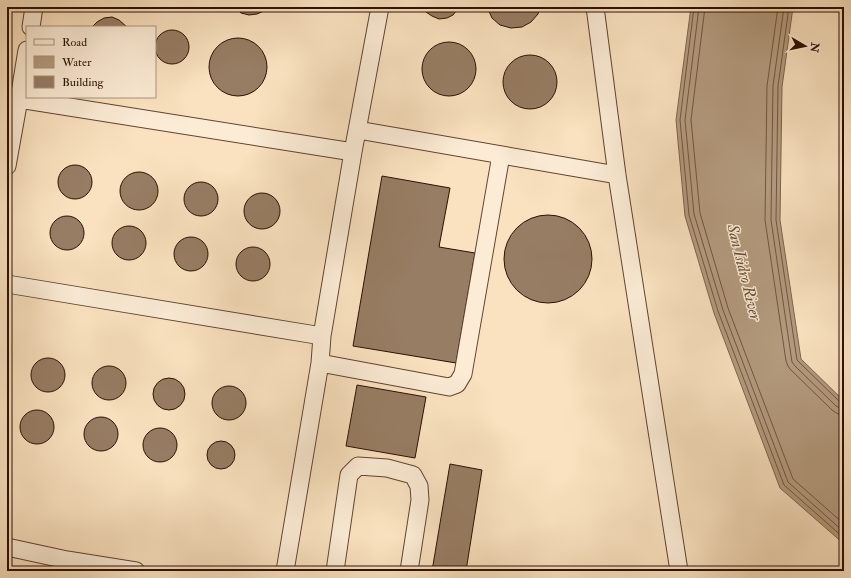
<svg xmlns="http://www.w3.org/2000/svg" width="851" height="578" viewBox="0 0 851 578" font-family="'IM FELL Double Pica',serif">
<style>
.water{fill:#b49b7f;stroke:#7e634c}
.lines{fill:none;stroke-linecap:round;stroke-linejoin:round}
.shore{stroke:#705640;stroke-width:1}
.building{fill:#977d64;stroke:#2c1000}
.minor-casing{stroke:#604430;stroke-width:19}
.minor{stroke:#fcecd6;stroke-width:17}
.labels{text-anchor:middle;stroke-width:3;stroke-linejoin:round;paint-order:stroke}
.water-label{font-size:16px;font-style:italic;fill:#694f39;stroke:#fcecd6}
</style>
<rect width="100%" height="100%" fill="#fae2c0"/>
<filter id="stains"><feTurbulence type="fractalNoise" baseFrequency=".005" numOctaves="4"/><feColorMatrix values="0 0 0 0 .2 0 0 0 0 .09 0 0 0 0 .02 0 0 0 .5 -.17"/></filter>
<radialGradient id="worn" r=".72"><stop offset=".6" stop-color="#630" stop-opacity="0"/><stop offset="1" stop-color="#630" stop-opacity=".3"/></radialGradient>
<path class="water" d="M691 7H793L782 87 780 220 801 359 844 401V544L780 488 714 313 685 216 676 120Z"/>
<g class="lines">
<path class="shore" d="M694 7 680 120 689 215 718 311 784 485 844 538
M699 7 685 120 694 214 723 310 788 482 844 532
M705 7 691 120 700 213 728 308 793 479 844 524
M778 7 767 86 765 220 786 361 788 366 790 369 832 410 838 414H844
M784 7 773 86 771 220 792 362 795 366 836 406 840 408H844
M789 7 778 86 776 220 797 360 840 402 844 403"/>
</g>
<path class="building" d="M235 7H267L264 11 257 14 249 15 241 13Z
M424 7H459L453 15 447 18 439 19 432 16 426 12Z
M487 7H540L538 14 531 22 522 27 511 28 500 25 492 18Z
M112 17 119 20 127 27H92L97 22 104 18Z
M155 47a17 17 0 1 1 34 0a17 17 0 1 1-34 0Z
M209 67a29 29 0 1 1 58 0a29 29 0 1 1-58 0Z
M422 69a27 27 0 1 1 54 0a27 27 0 1 1-54 0Z
M503 82a27 27 0 1 1 54 0a27 27 0 1 1-54 0Z
M58 182a17 17 0 1 1 34 0a17 17 0 1 1-34 0Z
M120 191a19 19 0 1 1 38 0a19 19 0 1 1-38 0Z
M382 176 450 188 439 247 475 253 456 363 353 346Z
M184 199a17 17 0 1 1 34 0a17 17 0 1 1-34 0Z
M244 211a18 18 0 1 1 36 0a18 18 0 1 1-36 0Z
M504 259a44 44 0 1 1 88 0a44 44 0 1 1-88 0Z
M50 233a17 17 0 1 1 34 0a17 17 0 1 1-34 0Z
M112 243a17 17 0 1 1 34 0a17 17 0 1 1-34 0Z
M174 254a17 17 0 1 1 34 0a17 17 0 1 1-34 0Z
M236 264a17 17 0 1 1 34 0a17 17 0 1 1-34 0Z
M31 375a17 17 0 1 1 34 0a17 17 0 1 1-34 0Z
M92 383a17 17 0 1 1 34 0a17 17 0 1 1-34 0Z
M153 394a16 16 0 1 1 32 0a16 16 0 1 1-32 0Z
M357 385 426 397 415 458 346 446Z
M212 403a17 17 0 1 1 34 0a17 17 0 1 1-34 0Z
M20 427a17 17 0 1 1 34 0a17 17 0 1 1-34 0Z
M84 434a17 17 0 1 1 34 0a17 17 0 1 1-34 0Z
M143 445a17 17 0 1 1 34 0a17 17 0 1 1-34 0Z
M207 455a14 14 0 1 1 28 0a14 14 0 1 1-28 0Z
M450 464 482 470 466 571H432Z"/>
<g class="lines">
<defs>
<path id="minor" d="M595 7 617 175 679 571
M31 27 34 7
M19 99 353 152
M358 130 617 175
M7 166 19 99 27 50
M7 284 322 336
M320 363 449 387 457 384 463 374 501 155
M7 547 67 560 136 571
M285 571 320 363 322 336 353 152 380 7
M335 571 349 475 358 466 387 468 413 475 419 486 420 500 409 571"/>
</defs>
<use href="#minor" class="minor-casing"/>
<use href="#minor" class="minor"/>
</g>
<g class="labels">
<g class="water-label">
<text transform="translate(745 272) rotate(76)" y="6">San Isidro River</text>
</g>
</g>
<rect width="851" height="578" fill="none" stroke="#fae2c0" stroke-width="24"/>
<rect x="8" y="8" width="835" height="562" fill="none" stroke="#2c1000" stroke-width="2"/>
<rect x="12" y="12" width="827" height="554" fill="none" stroke="#2c1000"/>
<rect x="26" y="26" width="130" height="72" fill="#fcecd6" stroke="#a99480"/>
<rect x="34" y="39" width="20" height="6" fill="#fcecd6" stroke="#a99480"/>
<text x="62" y="46" font-size="12" fill="#2c1000">Road</text>
<rect x="34" y="56" width="20" height="12" fill="#b49b7f" stroke="#a99480"/>
<text x="62" y="66" font-size="12" fill="#2c1000">Water</text>
<rect x="34" y="76" width="20" height="12" fill="#977d64" stroke="#a99480"/>
<text x="62" y="86" font-size="12" fill="#2c1000">Building</text>
<g transform="translate(805 46) rotate(99)" stroke="#fcecd6" stroke-width="3" paint-order="stroke">
<path d="M0-3L7 15L0 10L-7 15Z" fill="#2c1000"/>
<text y="-6" font-size="11" font-weight="bold" text-anchor="middle" fill="#2c1000">N</text>
</g>
<rect width="100%" height="100%" filter="url(#stains)"/>
<rect width="100%" height="100%" fill="url(#worn)"/>
</svg>
